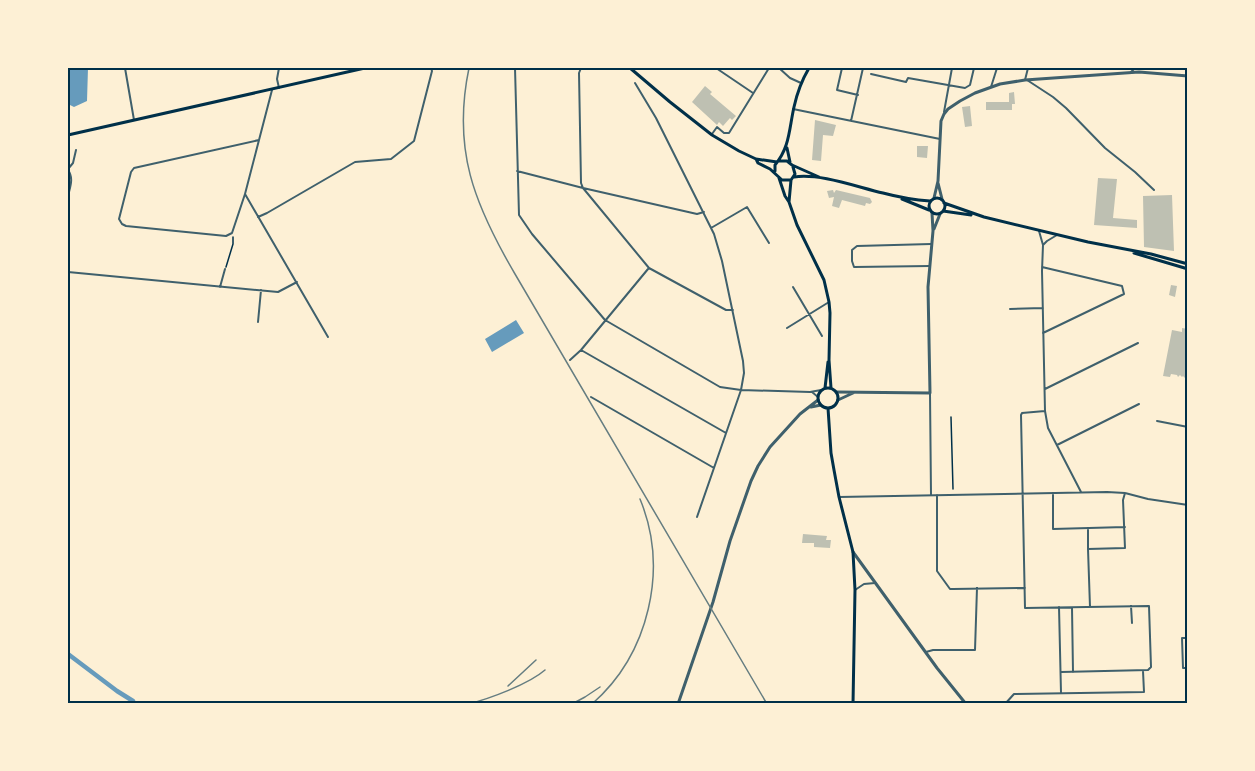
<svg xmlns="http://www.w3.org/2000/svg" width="1255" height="771" viewBox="0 0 1255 771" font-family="'Source Serif 4',serif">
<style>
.water{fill:#669bbc}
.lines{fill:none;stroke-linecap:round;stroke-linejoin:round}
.canal{stroke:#669bbc;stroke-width:4.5}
.building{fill:#bec0b2}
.path{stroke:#003049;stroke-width:1.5}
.minor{stroke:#3f606c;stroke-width:2}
.tertiary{stroke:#3f606c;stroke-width:3}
.secondary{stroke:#003049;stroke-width:3}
.rail{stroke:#657d81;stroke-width:1.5}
.neatline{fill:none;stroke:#003049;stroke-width:2}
</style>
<rect width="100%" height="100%" fill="#fdf0d5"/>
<path class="water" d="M68 68H88L87 101 74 107 68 104V86L69 84Z
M516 320 524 333 492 352 485 339Z"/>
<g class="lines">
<path class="canal" d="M68 654 117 691 133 701"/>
</g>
<path class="building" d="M705 86 712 92 710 94 736 116 732 120 730 118 723 126 719 122 717 125 692 102Z
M1014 92 1015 104H1012V110H986V102H1009V93Z
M970 106 972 126 965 127 962 107Z
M815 120 836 125 833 136 823 135 821 161 812 160Z
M917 146H928L927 158 917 157Z
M1098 178 1117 179 1113 218 1137 220V228L1094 225Z
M833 190 834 193 836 190 870 198 872 202 870 204 866 203 865 206 842 200 839 208 832 206 834 197 829 198 827 191Z
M1172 195 1174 251 1144 247 1143 196Z
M1171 285 1177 286 1175 297 1169 295Z
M1182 328 1188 329V376L1185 378 1183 376 1182 377 1180 375 1178 377 1177 375 1171 374 1170 377 1163 376 1172 330 1182 332Z
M803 534 827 536 826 540H831L830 548 814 547V543H802Z"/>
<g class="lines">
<path class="path" d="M226 267 233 244V237
M951 417 953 489"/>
<path class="minor" d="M125 68 134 120
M515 68 519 215 532 234 605 320 720 387 741 390 810 392 821 390
M581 68 579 73 581 183 583 188 649 268 726 310H733
M716 68 753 93
M779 68 790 78 801 83
M842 68 837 90 858 95
M1131 72 1135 68
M871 74 906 82 908 78 965 88 970 85 974 68
M1025 80 1028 68
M1027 80 1053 97 1066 108 1105 148 1135 172 1154 190
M635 83 656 118 714 234 722 261 743 361 744 373 741 390 697 517
M991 87 997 68
M279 88 277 79 279 68
M272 90 245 194 328 337
M793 109 940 139
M944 112 952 68
M851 121 863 68
M712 134 717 127 724 133H729L769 68
M68 169 73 163 76 150
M68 170C74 178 70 187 68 196
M517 171 583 188 697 214 704 212
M245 194 232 233 226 236 126 226 122 224 119 219 131 172 134 168 259 140
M258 217 267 213 355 162 391 159 414 141 432 71 431 68
M711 228 747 207 769 243
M1039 231 1043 245 1042 271 1045 411 1048 428 1081 492
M1043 245 1047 241 1057 235
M930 266 854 267 852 261V250L857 246 931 244
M1042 267 1122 286 1124 294 1043 333
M68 272 278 292 297 282
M220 287 225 269
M793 287 822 336
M1010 309 1043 308
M258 322 261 290
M787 328 829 302
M581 350 726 433
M570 360 581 350 648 269
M1045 389 1138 343
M812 392 818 397
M930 393 931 495
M591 397 714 468
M1045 411 1022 413 1021 415 1025 608 1149 606 1151 667 1148 670 1061 672
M1157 421 1188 427
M1057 445 1139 404
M1053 493V529L1125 527
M937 495V571L950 589H953L1025 588
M839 497 1107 492 1125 493 1148 499 1188 505
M1088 528V549
M855 590 864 584 875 583
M1131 606 1132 623
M1059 607 1061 693
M1090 607 1088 549 1125 548 1123 500 1125 493
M1072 608 1073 672
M1188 638H1182L1183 668H1188
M926 652 933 650H975L977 588
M1005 704 1014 694 1144 692 1143 671"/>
<path class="tertiary" d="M938 183 942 199
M934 198 938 181 941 121 944 114 948 109 960 101 975 93 1000 84 1025 80 1139 72 1188 76
M934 229 940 214
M837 392 930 393 928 287 933 231 932 213
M838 400 853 393
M811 407 821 405
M853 552 937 668 966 704
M678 704 713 602 730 541 751 481 758 466 770 447 800 414 818 400"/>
<path class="secondary" d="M630 68 670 102 712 135 739 151 756 159 758 163 770 169 782 180H791
M68 135 365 68
M787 148 790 162
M756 159 777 162
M779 161H787L792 165 819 177
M775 171V165C790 147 789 129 794 107 797 93 802 80 809 68
M794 177C820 173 857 187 883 193 898 197 914 200 930 201
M779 178 785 196 789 202 797 225 824 280 829 302 830 313 829 360 831 388
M929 206a8 8 0 1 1 16 0a8 8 0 1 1-16 0Z
M902 199 929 210
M789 202 791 180 795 174 793 167
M944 203 984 217 1088 242 1151 254 1188 264
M943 211 971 215
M1134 253 1188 269
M818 398a10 10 0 1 1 20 0a10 10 0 1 1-20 0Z
M825 388 828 362
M828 408 831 453 834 470 839 497 853 552 855 590 853 704"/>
<path class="rail" d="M469 68C452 149 474 204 515 274L767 704
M508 686 536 660
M468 704C489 699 529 684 545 670
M572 704 585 697 600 687
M592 704C649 654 669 569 640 499"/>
</g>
<rect width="1255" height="771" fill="none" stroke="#fdf0d5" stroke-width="138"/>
<rect x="69" y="69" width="1117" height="633" class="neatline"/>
</svg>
